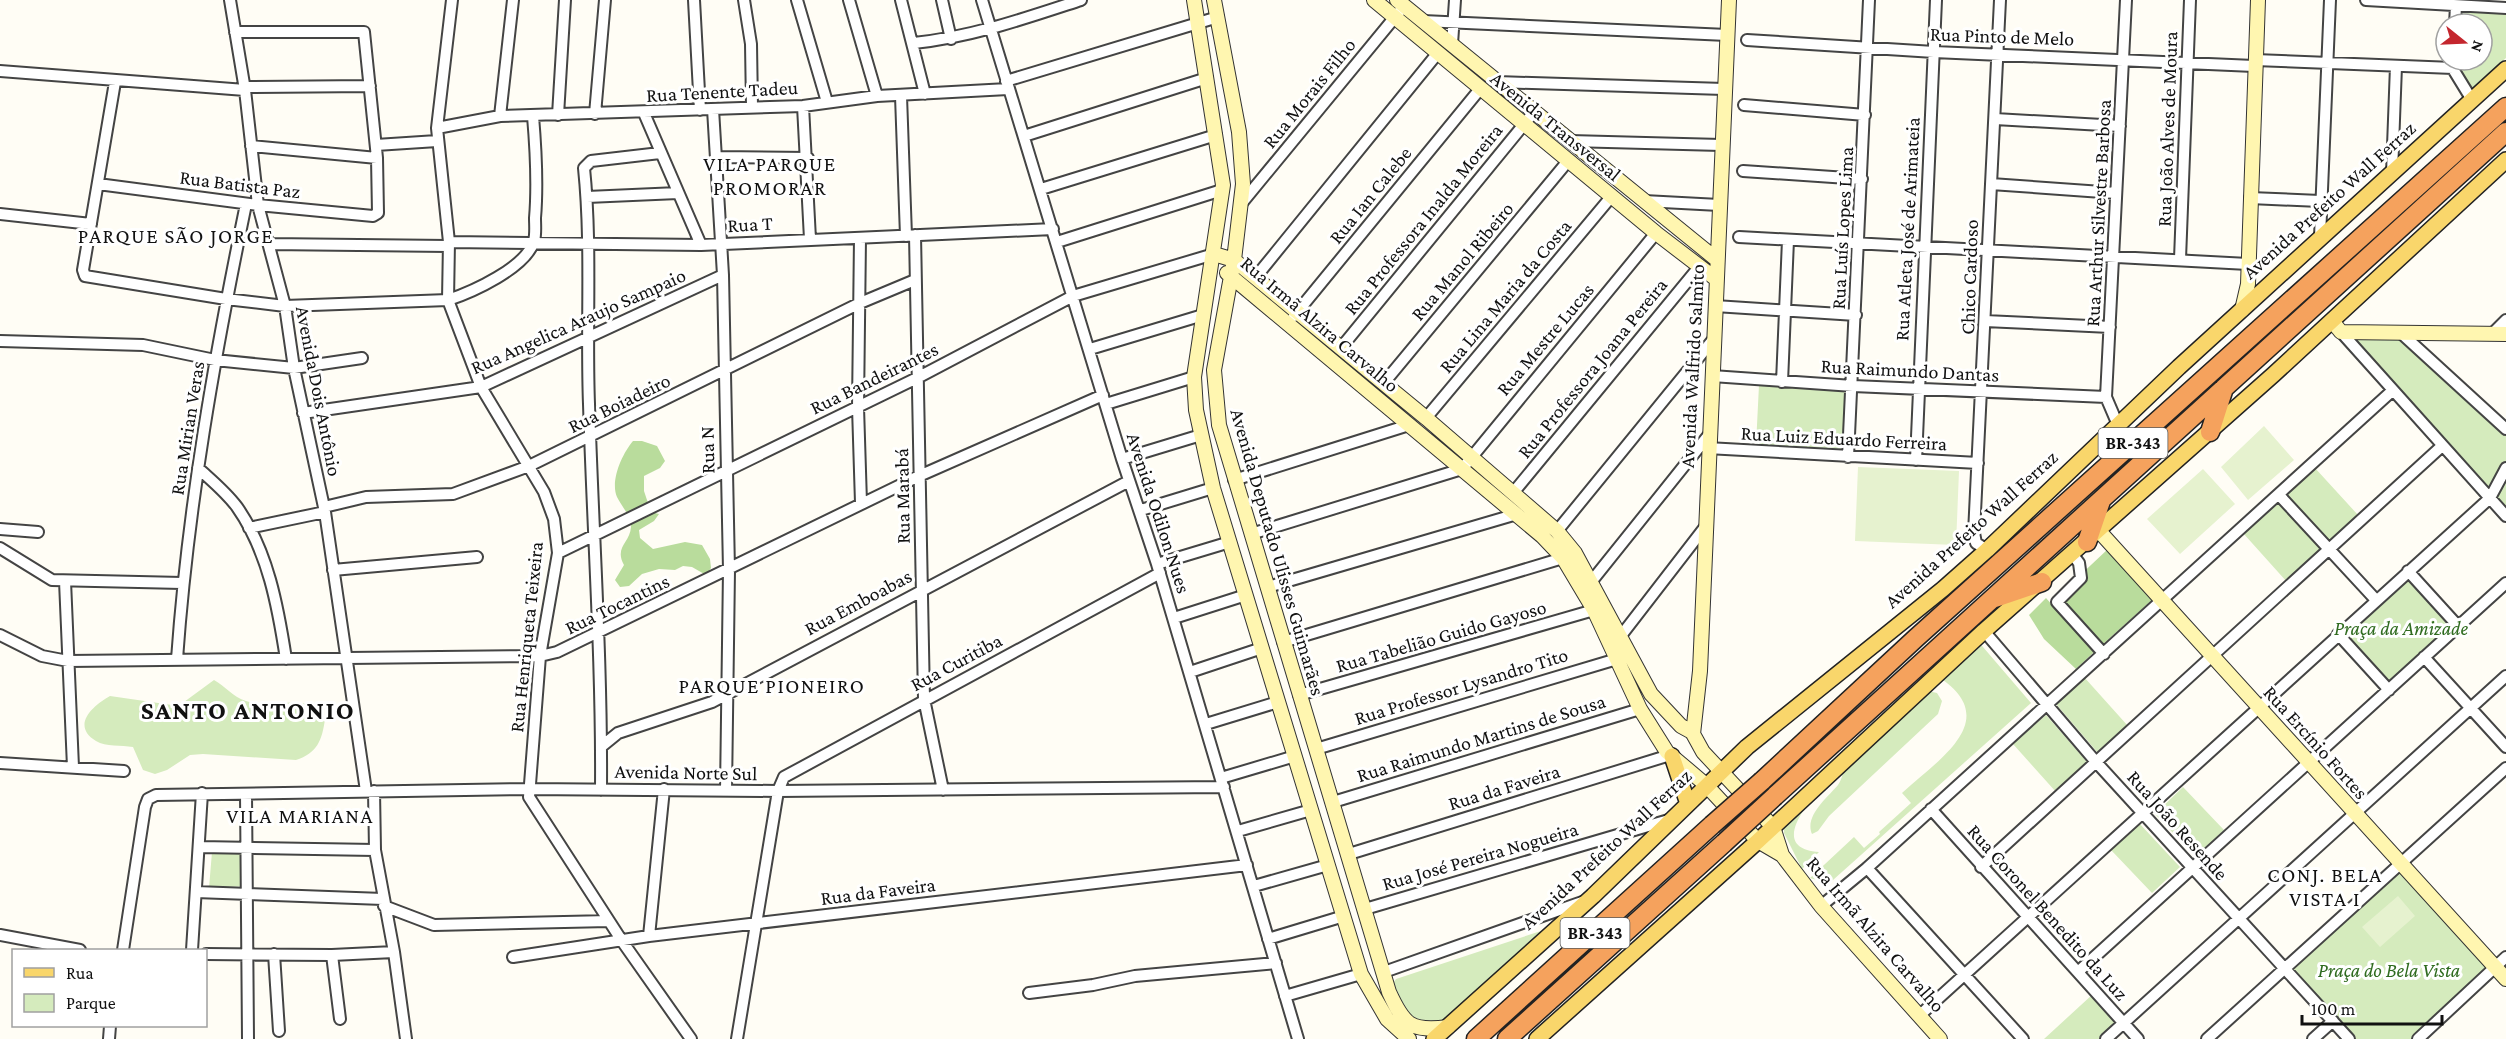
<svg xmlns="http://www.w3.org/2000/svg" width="2506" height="1039" viewBox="0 0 2506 1039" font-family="'Crimson Pro',serif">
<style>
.green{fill:#d5ebbd}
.forest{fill:#b9dc9c}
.pitch{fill:#e6f2cf}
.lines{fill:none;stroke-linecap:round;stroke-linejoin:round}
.street-casing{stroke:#444;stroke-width:14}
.secondary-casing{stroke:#333;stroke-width:16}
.primary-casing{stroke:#222;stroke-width:18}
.highway-casing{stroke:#222;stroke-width:21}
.street{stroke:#fff;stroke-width:10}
.secondary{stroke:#fff6b0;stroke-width:14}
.primary{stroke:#f9d66b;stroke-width:15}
.highway{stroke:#f5a25d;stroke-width:18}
.highway-bridge-casing{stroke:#222;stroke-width:21;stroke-linecap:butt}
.highway-bridge{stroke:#f5a25d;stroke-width:18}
.labels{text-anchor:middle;stroke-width:6;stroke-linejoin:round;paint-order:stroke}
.shield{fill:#fff;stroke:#585858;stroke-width:1.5}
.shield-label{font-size:18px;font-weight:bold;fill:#111}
.street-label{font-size:20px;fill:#111;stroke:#fff}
.park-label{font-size:20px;font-style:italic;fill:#2f6b1f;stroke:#fff}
.neighbourhood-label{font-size:21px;letter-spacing:1.5px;fill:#111;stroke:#fff}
.district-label{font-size:26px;font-weight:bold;letter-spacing:1.5px;fill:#111;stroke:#fff}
</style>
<rect width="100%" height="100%" fill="#fffdf5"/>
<path class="green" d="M2461 10H2506V58L2471 89 2459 69 2460 60H2482V24H2461Z
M2404 339 2506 436V507L2356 340Z
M1759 385 1845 390 1842 449 1756 445Z
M2315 468 2358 515 2330 542 2287 494Z
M2279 500 2322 550 2287 582 2243 533Z
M2408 575 2454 626 2389 686 2344 635Z
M1977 640 2031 703 1833 880 1823 882 1810 878 1854 837 1864 848 1880 834 1879 832 1911 803 1902 793C1939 759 2005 719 1937 676Z
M2084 677 2128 726 2098 753 2056 704Z
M214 680C225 686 233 697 246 701 273 710 289 696 317 707L325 719C322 741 317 753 296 760L203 754 190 755 167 770 155 774 143 770 133 747C121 745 106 747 96 741 70 725 94 705 110 696L172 705 184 702Z
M1928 691 1937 693 1942 701 1938 714 1829 816 1818 831 1812 834C1804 816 1828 797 1838 785 1842 779 1843 773 1844 766Z
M2046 715 2088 763 2056 792 2013 744Z
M2183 787 2224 830 2196 857 2155 814Z
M1819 789C1804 809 1771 848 1819 852L1802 869 1784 833V826Z
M2139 823 2180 867 2152 893 2111 850Z
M212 852 247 854V886L209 888Z
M2402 867 2493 967 2416 1039H2350L2288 968Z
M1547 929 1443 1021 1414 1025 1390 987 1396 979Z
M2093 994 2118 1021 2099 1039H2044Z"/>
<path class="forest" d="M633 441H642L657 446 665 461 660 468 644 476V491L651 512 659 514 654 521 639 530 640 538 653 549 685 542 702 545 710 559 711 568 706 575 692 567 683 566 675 570 659 569 642 574 629 586 620 587 615 580 624 565C614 547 630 543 631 527 631 516 622 507 617 497 610 481 622 454 633 441Z
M2108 549 2152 600 2102 645 2058 596Z
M2046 598 2094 652 2076 669 2044 639 2029 615Z"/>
<path class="pitch" d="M2264 426 2294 460 2248 500 2221 467Z
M1858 467 1959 471 1956 545 1855 541Z
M2203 469 2235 504 2180 554 2147 519Z
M2398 896 2415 916 2380 947 2362 927Z"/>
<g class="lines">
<defs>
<path id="street" d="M230 0 245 90 258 205 285 306 294 368 325 512 366 791
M452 0 437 128 449 242 448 300 481 387 544 492 554 519 558 553 540 656 529 797 622 941 691 1039
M694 0 700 110
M744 0 751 44 752 107
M797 0 827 102
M849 0 877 96
M901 0 925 94
M942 0 951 39
M982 0 1122 459 1157 564 1298 1039
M2366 0 2506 8
M1423 21 1727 35
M2455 24 2456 6
M1747 40 1934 52 2254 66
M914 43C972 37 1026 18 1081 0
M1452 44 1455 0
M2255 60 2453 68
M2454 60 2453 69 2472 100
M0 71 245 90
M1006 81 1218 17
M115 82 83 270 85 276 226 299 285 306 448 300C472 292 526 268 534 241 536 234 535 225 535 218 538 183 536 151 533 116
M1497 82 1724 89
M244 87 370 86
M901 96 906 236
M1744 105 1865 115
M803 106 810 239
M713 109 723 275 729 570 726 791
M644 113 701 245
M595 114 605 0
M558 115 565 0
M500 116 513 0
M1995 119 2120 126
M437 128 500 116 803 106 877 96 1008 89
M1024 136 1207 78
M1570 141 1721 145
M376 145 437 141
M251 146 377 158
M716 157 808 158
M1743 171 1862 179
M2392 173 2396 66
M98 184 258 205 373 216 378 213 377 158 364 32H235
M1991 184 2116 193
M1041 189 1216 135
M587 197 678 193
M2250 198 2320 201
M1644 201 1719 205
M1241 204 1404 6
M0 214 91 224
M915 235 924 699 943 790
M1739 237 2248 264
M2320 237 2330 0
M860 238 858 407 861 503
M449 242 701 245 1053 229
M1057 242 1222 190
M269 244 448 246
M2180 259 2190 0
M1255 278 1437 54
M1715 306 1856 315
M1294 316 1480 89
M1985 321 2110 327
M2341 332 2506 516
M2401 333 2506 429
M2492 334 2506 320
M0 341 143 345 215 360 294 368 362 358
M1090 349 1203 315
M1340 349 1534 112
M1712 376 1853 386 2106 397
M1782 382 1788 240
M1383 384 1568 161
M1106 404 1194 377
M303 413 481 387 723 275
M1426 418 1611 197
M2118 425 2106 397 2126 0
M1707 448 1978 463
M1848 457 1869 0
M1122 459 1201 435
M1916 460 1936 0
M198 468C211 480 226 492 237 507 268 551 278 607 286 659
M1234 480 1409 425
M1513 493 1699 267
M2279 495 2376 600
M324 507 366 497 453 494 529 466 860 303 915 280
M1141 510 1213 488
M249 528 325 512
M0 529 38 532
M1557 531 1712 341
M1251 534 1462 469 1656 233
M0 548 52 580 182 583
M1987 550 1976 543 1974 533 2000 0
M558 553 917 378 1073 296 1214 254
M2073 555 2079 563 2081 578 2057 602 2104 654
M1157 564 1230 542
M333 570 477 557
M2408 571 2458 626
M65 581 73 767
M1591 582 1708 436
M1268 587 1517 514
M1174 618 1246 595
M1984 631 2096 762 2349 1039
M2338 634 2389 690
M0 635 42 656 68 661 540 656 557 652 919 476 1103 395
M1620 637 1705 527
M1283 642 1563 558
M2424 657 2506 747
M177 659C188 505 215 354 246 204
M1190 672 1262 648
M1299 695 1594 610
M1206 724 1278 702
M602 746 618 733 712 702 1129 481
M1316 749 1617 659
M0 763 124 771
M1221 778 1295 756
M601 790C602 661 593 533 589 404 586 325 592 246 584 168L591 161 660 153
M374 791 375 850 394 952 406 1039
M246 794 248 1039
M1333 802 1640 709
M1931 809 2138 1039
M1238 831 1311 810
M200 847 375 850
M1349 854 1670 755
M1981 867 2442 446
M1867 868 2023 1039
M1254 886 1328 865
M196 892 383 899
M384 906 434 925 609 921
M1821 906 1867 868 2392 391
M1365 909 1672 819
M0 935 80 950
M649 936 664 789
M1268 939 1344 916
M123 950 145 807 148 799 156 795 528 789 778 791 1224 787
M192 950 202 793
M206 954 332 955 394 952
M274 954 279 1031
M332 955 340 1019
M513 957 649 936 1247 865
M2079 971 2506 583
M1384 972 1582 902
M1029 993 1093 985 1135 976 1276 963
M1285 996 1361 974
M1920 1015 2490 498 2506 468
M109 1039 110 1026
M737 1039 778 791 784 777 1160 573
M2106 1039 2506 676
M2207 1039 2506 768
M2313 1039 2333 1021
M2418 1039 2506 957"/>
<path id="secondary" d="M1194 0 1223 185 1194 377 1196 410 1213 488 1361 974 1387 1019 1409 1039
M1214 0 1239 132 1243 184 1234 260 1214 370 1219 425 1389 992C1404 1025 1411 1032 1448 1027
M1374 0 1656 233 1716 279
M1397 0 1716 259
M1214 254 1234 260 1426 418 1557 531 1575 553 1651 694 1681 726 1692 732 1703 752 1773 827 1782 855 1821 906 1940 1039
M1227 273 1542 536 1563 558 1594 610 1640 709 1667 752 1706 785 1758 841 1782 855
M2242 310 2248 284 2258 0
M2332 321 2341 332 2506 334
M2099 531 2506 979
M1693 734 1700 671 1729 0"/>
<path id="primary" d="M1672 756 1688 804
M1434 1039 1593 896 1747 747 1943 589 1987 550 2179 367 2506 69
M1537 1039 1758 841 1984 631 2273 375 2506 160"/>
<path id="highway" d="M2210 432 2224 388
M2087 542 2101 501
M1995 598 2042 582
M1762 781 1916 638 2506 107
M1775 796 2506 132
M1476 1039 1712 825
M1507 1039 1724 843"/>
</defs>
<use href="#street" class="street-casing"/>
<use href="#secondary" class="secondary-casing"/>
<use href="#primary" class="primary-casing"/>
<use href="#highway" class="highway-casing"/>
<use href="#street" class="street"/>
<use href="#secondary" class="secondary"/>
<use href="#primary" class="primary"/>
<use href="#highway" class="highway"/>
<defs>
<path id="highway-bridge" d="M1712 825 1762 781
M1724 843 1775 796"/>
</defs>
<use href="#highway-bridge" class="highway-bridge-casing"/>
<use href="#highway-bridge" class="highway-bridge"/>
</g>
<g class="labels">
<g class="shield">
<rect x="2098.5" y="428" width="69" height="30" rx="4.5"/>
<rect x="1560.5" y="918" width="69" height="30" rx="4.5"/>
</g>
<g class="shield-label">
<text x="2133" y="449">BR-343</text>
<text x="1595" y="939">BR-343</text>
</g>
<g class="street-label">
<text transform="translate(2002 36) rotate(2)" y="7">Rua Pinto de Melo</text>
<text transform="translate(722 91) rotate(-3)" y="7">Rua Tenente Tadeu</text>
<text transform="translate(1309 93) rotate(-51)" y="7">Rua Morais Filho</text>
<text transform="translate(1556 126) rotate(39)" y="7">Avenida Transversal</text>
<text transform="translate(2167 129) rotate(-88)" y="7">Rua João Alves de Moura</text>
<text transform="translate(240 184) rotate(7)" y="7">Rua Batista Paz</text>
<text transform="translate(1370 195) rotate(-51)" y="7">Rua Ian Calebe</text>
<text transform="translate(2329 200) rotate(-42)" y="7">Avenida Prefeito Wall Ferraz</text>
<text transform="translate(2098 213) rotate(-87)" y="7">Rua Arthur Silvestre Barbosa</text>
<text transform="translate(1423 219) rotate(-51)" y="7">Rua Professora Inalda Moreira</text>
<text transform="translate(750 224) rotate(-3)" y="7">Rua T</text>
<text transform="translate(1842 228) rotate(-87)" y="7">Rua Luís Lopes Lima</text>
<text transform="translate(1907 229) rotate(-87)" y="7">Rua Atleta José de Arimateia</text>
<text transform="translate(1462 261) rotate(-50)" y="7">Rua Manol Ribeiro</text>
<text transform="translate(1969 277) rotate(-88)" y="7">Chico Cardoso</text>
<text transform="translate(1505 296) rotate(-50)" y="7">Rua Lina Maria da Costa</text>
<text transform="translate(578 321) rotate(-24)" y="7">Rua Angelica Araujo Sampaio</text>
<text transform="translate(1320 324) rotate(40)" y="7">Rua Irmã Alzira Carvalho</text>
<text transform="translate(1545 339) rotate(-50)" y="7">Rua Mestre Lucas</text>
<text transform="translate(1692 366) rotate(-87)" y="7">Avenida Walfrido Salmito</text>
<text transform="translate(1592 368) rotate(-51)" y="7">Rua Professora Joana Pereira</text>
<text transform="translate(1910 370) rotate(3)" y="7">Rua Raimundo Dantas</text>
<text transform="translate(874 378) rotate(-26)" y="7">Rua Bandeirantes</text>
<text transform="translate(319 391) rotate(79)" y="7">Avenida Dois Antônio</text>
<text transform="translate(619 403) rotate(-26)" y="7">Rua Boiadeiro</text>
<text transform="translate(187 428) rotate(-81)" y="7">Rua Mirian Veras</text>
<text transform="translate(1844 438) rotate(3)" y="7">Rua Luiz Eduardo Ferreira</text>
<text transform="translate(707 450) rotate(-91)" y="7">Rua N</text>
<text transform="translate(902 496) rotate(-91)" y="7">Rua Marabá</text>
<text transform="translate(1159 513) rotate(72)" y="7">Avenida Odilon Nues</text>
<text transform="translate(1971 529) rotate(-42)" y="7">Avenida Prefeito Wall Ferraz</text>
<text transform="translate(1278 552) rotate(74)" y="7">Avenida Deputado Ulisses Guimarães</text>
<text transform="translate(858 602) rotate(-28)" y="7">Rua Emboabas</text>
<text transform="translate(617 604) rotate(-26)" y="7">Rua Tocantins</text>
<text transform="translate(1441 636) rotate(-16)" y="7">Rua Tabelião Guido Gayoso</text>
<text transform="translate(526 637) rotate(-84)" y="7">Rua Henriqueta Teixeira</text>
<text transform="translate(956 662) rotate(-28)" y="7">Rua Curitiba</text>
<text transform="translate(1461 686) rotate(-17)" y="7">Rua Professor Lysandro Tito</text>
<text transform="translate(1481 738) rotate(-17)" y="7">Rua Raimundo Martins de Sousa</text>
<text transform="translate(2316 742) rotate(48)" y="7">Rua Ercínio Fortes</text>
<text transform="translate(686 772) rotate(1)" y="7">Avenida Norte Sul</text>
<text transform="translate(1504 787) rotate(-17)" y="7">Rua da Faveira</text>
<text transform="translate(2178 825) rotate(48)" y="7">Rua João Resende</text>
<text transform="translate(1606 849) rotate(-43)" y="7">Avenida Prefeito Wall Ferraz</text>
<text transform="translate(1480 856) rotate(-16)" y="7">Rua José Pereira Nogueira</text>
<text transform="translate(878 891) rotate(-7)" y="7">Rua da Faveira</text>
<text transform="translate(2048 912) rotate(48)" y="7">Rua Coronel Benedito da Luz</text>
<text transform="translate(1876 934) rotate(49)" y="7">Rua Irmã Alzira Carvalho</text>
</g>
<g class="park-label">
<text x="2401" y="635">Praça da Amizade</text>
<text x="2389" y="977">Praça do Bela Vista</text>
</g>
<g class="neighbourhood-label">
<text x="770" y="171">VILA PARQUE<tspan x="770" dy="24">PROMORAR</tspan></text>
<text x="176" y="243">PARQUE SÃO JORGE</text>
<text x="772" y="693">PARQUE PIONEIRO</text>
<text x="300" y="823">VILA MARIANA</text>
<text x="2325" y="882">CONJ. BELA<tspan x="2325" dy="24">VISTA I</tspan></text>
</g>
<g class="district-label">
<text x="248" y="719">SANTO ANTONIO</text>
</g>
</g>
<rect x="12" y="949" width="195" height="78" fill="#ffffff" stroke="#a0a0a0" stroke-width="1.5"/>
<rect x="24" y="968" width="30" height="9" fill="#f9d66b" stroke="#a0a0a0" stroke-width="1.5"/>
<text x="66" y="979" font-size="18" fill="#111111">Rua</text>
<rect x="24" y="994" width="30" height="18" fill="#d5ebbd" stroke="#a0a0a0" stroke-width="1.5"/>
<text x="66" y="1009" font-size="18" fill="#111111">Parque</text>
<g transform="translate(2464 42) rotate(108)"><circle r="28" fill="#ffffff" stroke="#a0a0a0" stroke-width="1.5"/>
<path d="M0-4.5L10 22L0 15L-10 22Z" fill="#c4262e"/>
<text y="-9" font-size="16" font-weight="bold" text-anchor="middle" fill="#111111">N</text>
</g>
<path d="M2302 1015v9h140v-9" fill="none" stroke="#111111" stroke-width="3"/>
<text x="2311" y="1015" font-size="18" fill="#111111" stroke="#ffffff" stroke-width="4.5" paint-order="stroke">100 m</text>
</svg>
